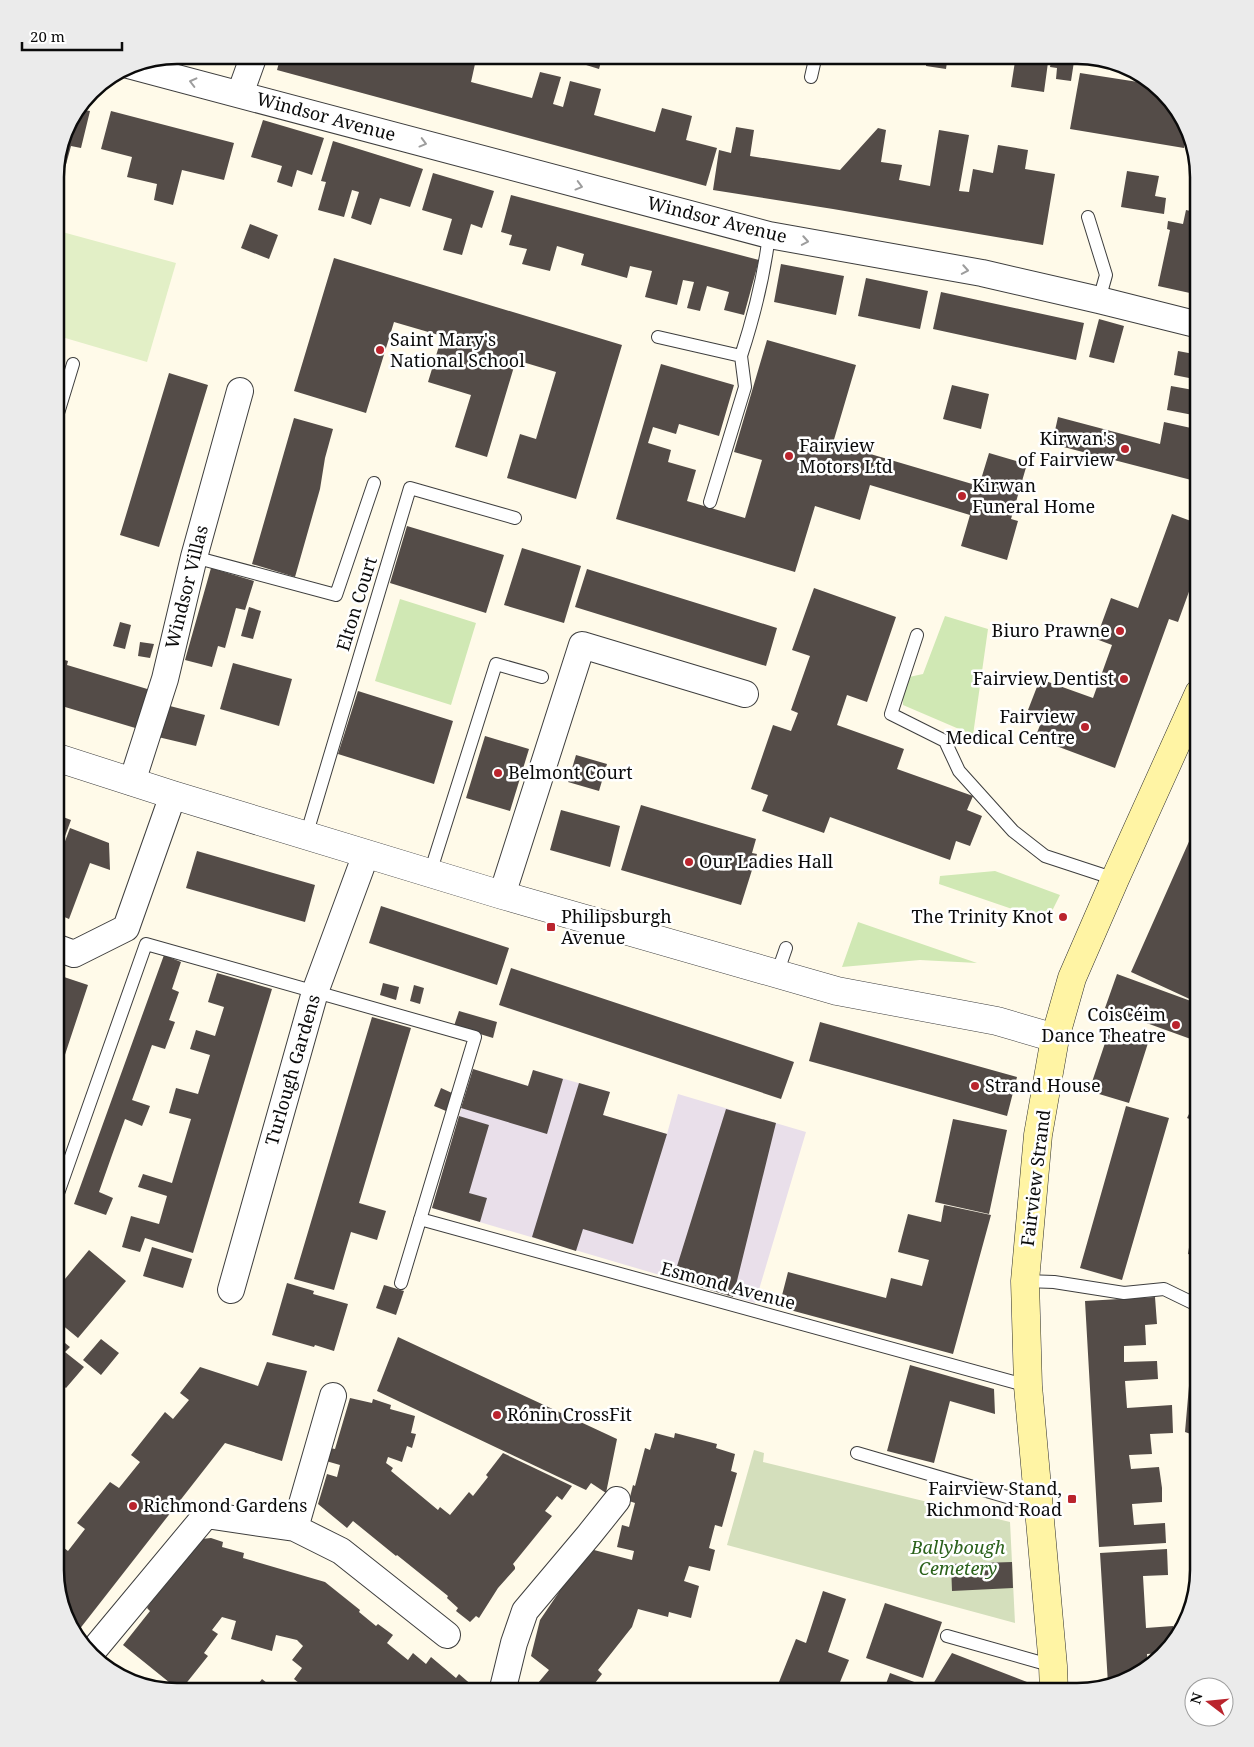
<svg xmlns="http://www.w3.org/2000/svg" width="1254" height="1747" viewBox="0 0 1254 1747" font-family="'Noto Serif',serif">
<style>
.industrial{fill:#e9dfea}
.green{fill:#d0e8b4}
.cemetery{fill:#d4dfbc}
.pitch{fill:#e2efc6}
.building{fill:#544c48}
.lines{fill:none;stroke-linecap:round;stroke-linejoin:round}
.service-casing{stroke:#3e3e3e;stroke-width:14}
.minor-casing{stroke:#3e3e3e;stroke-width:28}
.tertiary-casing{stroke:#3e3e3e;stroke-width:29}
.secondary-casing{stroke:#2d2d2d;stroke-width:29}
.service{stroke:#fff;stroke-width:12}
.minor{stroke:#fff;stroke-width:26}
.tertiary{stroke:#fff;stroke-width:28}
.secondary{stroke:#fff4a4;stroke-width:28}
.oneway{stroke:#9d9d9d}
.poi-dot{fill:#ba242d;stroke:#fff;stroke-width:2}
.labels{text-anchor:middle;stroke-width:5;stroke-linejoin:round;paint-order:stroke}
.street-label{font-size:18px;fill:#0b0b0b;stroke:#fff}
.poi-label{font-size:18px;fill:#0b0b0b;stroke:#fff;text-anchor:start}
.park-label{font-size:18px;font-style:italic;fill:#2c621c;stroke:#fff}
.rim{fill:none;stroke:#0b0b0b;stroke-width:2.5}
</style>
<rect width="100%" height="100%" fill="#fffae9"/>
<path class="industrial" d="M473 1069 528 1086 533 1070 610 1092 603 1115 667 1134 678 1094 806 1132 755 1303 432 1208Z"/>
<path class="green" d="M400 599 476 623 451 705 375 681Z
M945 616 988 629 973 735 903 705V689L909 677 923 674Z
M995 871 1060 895 1047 921 939 884 940 876Z
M858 922 977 963 920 960 842 967Z"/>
<path class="cemetery" d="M754 1450 764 1453 763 1462 1010 1522 1015 1623 727 1545Z"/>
<path class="pitch" d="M55 230 176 263 147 362 55 335Z"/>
<path class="building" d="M281 55H421L444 62 446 55H477L471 82 532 98 540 72 561 77 553 104 563 107 570 81 601 89 594 115 655 132 662 108 692 116 686 140 717 148 706 186 277 70Z
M571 55H603L599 69 570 60Z
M897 55H921V60Z
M927 55H948L946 69 926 66Z
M980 55H1010L1008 64 979 59Z
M1016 55H1049L1044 92 1011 87Z
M1052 55H1075L1071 81 1056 79 1057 68 1050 67Z
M1080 73 1151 84 1183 115 1187 131 1184 148 1070 129Z
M78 109 90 111 81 148 71 146 61 183 55 182V168L68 122Z
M111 111 234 143 224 180 182 170 173 205 154 200 157 184 127 177 132 157 101 149Z
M263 120 324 138 312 175 297 170 292 187 277 182 282 166 251 157Z
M736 127 754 130 750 156 840 170 878 128 886 130 881 162 902 165 899 180 930 186 939 130 969 135 959 191 969 192 973 169 993 173 998 145 1028 150 1025 169 1055 174 1043 245 833 209 713 190 719 150 731 153Z
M333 141 423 169 410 207 380 198 371 225 351 218 359 192 352 190 344 217 318 210 326 182 321 181Z
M1127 171 1159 176 1155 196 1166 198 1164 214 1121 207Z
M433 173 494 191 482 228 471 224 462 255 443 250 452 219 422 210Z
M511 195 759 260 744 315 724 310 729 292 707 286 700 311 687 308 694 282 683 280 677 305 645 297 652 271 630 266 627 278 581 265 584 254 557 246 550 271 522 264 527 249 509 245 512 235 501 232Z
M1186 210 1199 213V295L1158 286 1170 230 1167 229 1168 221 1183 224Z
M250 224 278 235 269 259 241 248Z
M334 258 622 345 576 499 507 478 520 434 536 439 556 372 516 360 487 457 455 447 471 395 428 382 442 336 394 322 366 413 294 391Z
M781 264 844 276 836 315 774 302Z
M866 278 928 291 920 329 858 316Z
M941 292 1084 323 1076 360 933 329Z
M1099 319 1124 326 1114 363 1089 357Z
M767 340 856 365 833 443 979 486 989 453 1027 464 1011 519 1018 521 1007 560 961 546 970 515 870 485 860 520 815 506 795 572 616 519 661 364 734 385 719 436 679 424 676 434 653 427 648 443 671 450 668 462 696 470 687 501 745 518 762 460 734 452Z
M1178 351 1199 355V380L1174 375Z
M169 373 208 385 159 547 120 535Z
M952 385 989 394 981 429 943 419Z
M1171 386 1199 391V482L1052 444 1058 417 1160 444 1164 422 1191 428 1193 415 1167 410Z
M294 418 333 429 325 458 320 489 295 577 252 564Z
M1172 514 1199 524V564L1178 622 1169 619 1115 768 1035 738 1044 715 1028 710 1040 679 1093 698 1112 645 1096 639 1111 598 1138 608Z
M407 526 504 555 486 613 390 583Z
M522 548 581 566 564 623 504 605Z
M55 562 65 568 55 596Z
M211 568 254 581 245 610 236 608 225 648 218 646 212 667 185 660Z
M587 569 777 628 766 666 575 607Z
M814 588 896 617 867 702 847 695 837 725 904 749 897 769 973 796 967 810 982 816 970 846 956 841 950 860 830 817 824 833 762 811 768 795 751 789 773 725 791 731 798 713 791 710 810 656 792 650Z
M249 607 261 611 253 639 241 636Z
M120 622 131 625 125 649 113 646Z
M140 642 154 644 150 658 138 656Z
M55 657 68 661 67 665 154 691 142 730 55 704Z
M233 663 292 679 279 726 220 709Z
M358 691 453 721 434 784 338 754Z
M166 705 205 715 196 746 158 737Z
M485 736 529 749 510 811 466 798Z
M576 755 607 764 599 791 568 782Z
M641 805 756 839 752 853 757 854 741 905 621 870Z
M561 810 620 826 610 867 550 850Z
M55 814 71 820 58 855 55 854Z
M1199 819V920L1197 919 1191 934 1199 938V990L1194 1001 1131 972Z
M70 828 109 843 110 870 90 863 69 919 55 913V904L64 881 55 877V868Z
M197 851 315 885 305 922 186 888Z
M381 906 509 948 497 985 369 943Z
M164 955 181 962 172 989 179 992 169 1020 175 1022 165 1049 152 1045 132 1100 150 1106 142 1126 125 1119 112 1155 99 1192 113 1198 106 1215 74 1204Z
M511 968 794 1062 781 1099 499 1005Z
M217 973 272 989 193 1253 145 1238 140 1252 122 1247 131 1216 159 1224 167 1196 138 1187 143 1174 172 1183 191 1119 169 1113 176 1088 198 1094 210 1055 190 1049 196 1030 215 1036 224 1007 208 1002Z
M55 974 88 985 55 1085Z
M1117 974 1199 1004V1042L1105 1008Z
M383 983 399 987 396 1000 380 995Z
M414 985 424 988 420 1004 410 1001Z
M459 1011 497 1022 493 1038 454 1026Z
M372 1017 411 1028 359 1203 386 1211 377 1240 351 1232 334 1290 294 1279Z
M820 1022 1017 1077 1007 1116 809 1061Z
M1109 1031 1148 1043 1129 1103 1089 1091Z
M473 1069 528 1086 533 1070 563 1079 547 1134 461 1108Z
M579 1083 610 1092 603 1115 667 1134 633 1244 583 1229 576 1251 532 1237Z
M441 1088 452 1093 446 1111 434 1106Z
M1196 1100 1199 1102V1123L1187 1118Z
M1126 1106 1169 1118 1122 1280 1080 1268Z
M726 1109 776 1123 733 1297 673 1279Z
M459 1116 489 1125 469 1193 487 1198 480 1222 432 1208Z
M953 1119 1007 1130 989 1214 935 1202Z
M944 1205 991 1215 953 1354 779 1307 788 1272 886 1298 891 1278 922 1286 929 1260 898 1252 908 1214 941 1222Z
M1190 1241 1199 1243V1257L1188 1254Z
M152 1247 192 1259 183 1288 143 1276Z
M89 1250 126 1281 78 1338 55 1319V1291Z
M287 1283 314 1291 313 1294 348 1304 334 1351 315 1345 314 1347 272 1335Z
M384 1285 404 1291 396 1315 376 1308Z
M1155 1297 1157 1324 1145 1325 1146 1345 1124 1346V1362L1157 1361 1158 1379 1125 1381 1127 1408 1172 1405 1173 1433 1150 1434 1152 1454 1129 1455 1131 1469 1159 1467 1162 1488V1502L1132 1504 1134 1525 1165 1523 1166 1543 1099 1547 1085 1301Z
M1196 1305 1199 1307V1437L1185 1432Z
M55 1335 70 1347 65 1352 84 1367 66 1388 62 1385 55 1394Z
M398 1337 617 1439 606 1493 591 1483 586 1490 377 1391Z
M101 1339 119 1353 101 1375 83 1360Z
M267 1362 307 1371 282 1461 225 1443 75 1635 71 1632 55 1571V1551L60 1545 68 1551 85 1529 77 1523 110 1482 119 1488 140 1462 131 1455 165 1412 173 1419 189 1400 180 1393 200 1367 258 1386Z
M910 1365 994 1389 995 1414 950 1401 934 1463 887 1451Z
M350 1398 372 1403 373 1399 391 1405 390 1409 415 1416 411 1433 416 1434 412 1448 407 1446 402 1462 388 1457 386 1463 393 1468 391 1471 438 1510 440 1507 450 1515 469 1492 473 1496 488 1477 486 1475 503 1453 572 1486 562 1500 557 1496 545 1511 552 1516 513 1564 515 1567V1569L498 1588 479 1618 476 1616 470 1622 456 1611 458 1608 447 1598 448 1596 397 1555 396 1556 353 1521 347 1528 318 1504 327 1474 337 1477 340 1465 326 1461 330 1448 335 1449Z
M655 1433 674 1438 675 1433 717 1444 716 1448 735 1454 731 1471 737 1473 722 1527 715 1525 709 1548 715 1550 710 1571 689 1566 684 1581 699 1586 691 1618 669 1612 668 1617 638 1609 632 1627 598 1670 602 1674 588 1692H549L538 1683 549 1670 531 1656 540 1620 559 1592 555 1588 570 1578 594 1550 632 1560 634 1551 617 1547 622 1525 629 1527 635 1503 629 1501 633 1485 635 1486 645 1448 650 1450Z
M211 1538 223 1542 222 1547 244 1553 243 1558 325 1582 360 1610 359 1612 376 1626 378 1624 393 1635 387 1643 408 1660 413 1653 426 1664 431 1657 456 1678 459 1674 474 1687 470 1692H310L294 1679 302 1668 292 1660 303 1646 297 1640 276 1635 272 1651 231 1639 236 1621 222 1617 212 1630 218 1634 204 1653 208 1656 180 1691 123 1645 150 1611 147 1608 151 1602 172 1577 168 1575 202 1539Z
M1167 1549 1168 1575 1143 1576 1146 1628 1173 1626 1174 1640 1161 1653 1147 1654 1148 1666 1139 1676 1108 1684 1100 1553Z
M1012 1562 1013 1588 952 1591 951 1564Z
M823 1591 846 1599 828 1652 849 1660 836 1692H775L796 1639 806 1643Z
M885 1603 942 1622 923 1678 866 1658Z
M952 1653 1027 1682 1024 1692H952L933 1684Z
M890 1673 925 1686 922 1692H883Z
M262 1679 278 1692H252Z"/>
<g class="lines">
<defs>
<path id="service" d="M811 77 816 55
M1088 217 1106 275 1099 300
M658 337 741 356C754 316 764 276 769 235
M55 423 73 364
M710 502 745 387 741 356
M194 557 336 595 374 483
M917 635 891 714 945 741 959 771 1013 831 1045 856 1115 879
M306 836 410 488 515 518
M430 873 496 664 542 677
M777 974 786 948
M56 1199 146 944 475 1037 401 1283
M420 1219 1028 1386
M1025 1281 1054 1282 1124 1293 1164 1289 1199 1306
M857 1453 1038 1506
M947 1636 1053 1666"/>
<path id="minor" d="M128 65 769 235 982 273 1099 300 1199 325
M240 94 254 55
M132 782 165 679 194 557 240 391
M502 895 582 645 745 694
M55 947 74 954 126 928 173 795
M231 1290 315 992 366 854
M295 1528 333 1396
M92 1652 206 1515 295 1528 341 1551 447 1635
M502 1692 514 1643 525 1611 589 1535 617 1500"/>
<path id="tertiary" d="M55 757 173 795 502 895 837 991 997 1021 1055 1038"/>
<path id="secondary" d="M1054 1692 1053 1666 1028 1386 1025 1281 1038 1135 1055 1038 1072 978 1115 879 1199 693"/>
</defs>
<use href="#service" class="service-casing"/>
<use href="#minor" class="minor-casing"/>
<use href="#tertiary" class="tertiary-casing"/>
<use href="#secondary" class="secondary-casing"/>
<use href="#service" class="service"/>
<use href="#minor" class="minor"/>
<use href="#tertiary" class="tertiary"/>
<use href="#secondary" class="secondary"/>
</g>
<defs><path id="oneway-chevron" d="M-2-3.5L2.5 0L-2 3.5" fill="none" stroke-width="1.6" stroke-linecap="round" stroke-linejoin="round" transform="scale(1.25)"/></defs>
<g class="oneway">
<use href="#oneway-chevron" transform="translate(193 82) rotate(-166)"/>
<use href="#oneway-chevron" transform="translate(423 143) rotate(15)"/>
<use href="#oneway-chevron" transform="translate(579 186) rotate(15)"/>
<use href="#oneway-chevron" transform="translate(805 241) rotate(10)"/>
<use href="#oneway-chevron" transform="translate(965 270) rotate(10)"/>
</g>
<g class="poi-dot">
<circle cx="380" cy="350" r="5"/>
<circle cx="1125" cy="449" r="5"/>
<circle cx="789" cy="456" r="5"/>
<circle cx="962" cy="496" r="5"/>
<circle cx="1120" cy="631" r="5"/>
<circle cx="1124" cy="679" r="5"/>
<circle cx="1085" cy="727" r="5"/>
<circle cx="498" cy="773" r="5"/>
<circle cx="689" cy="862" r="5"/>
<circle cx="1063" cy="917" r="5"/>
<rect x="546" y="922" width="10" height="10" rx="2.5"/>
<circle cx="1176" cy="1025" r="5"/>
<circle cx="975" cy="1086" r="5"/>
<circle cx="497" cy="1415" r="5"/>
<rect x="1067" y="1494" width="10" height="10" rx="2.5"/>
<circle cx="133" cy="1506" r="5"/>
</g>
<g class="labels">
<g class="street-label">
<text transform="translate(326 117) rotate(15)" y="6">Windsor Avenue</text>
<text transform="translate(717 220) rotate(14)" y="6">Windsor Avenue</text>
<text transform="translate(187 587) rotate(-76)" y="6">Windsor Villas</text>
<text transform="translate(357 604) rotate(-73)" y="6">Elton Court</text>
<text transform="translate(293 1070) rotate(-74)" y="6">Turlough Gardens</text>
<text transform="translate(1036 1178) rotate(-83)" y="6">Fairview Strand</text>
<text transform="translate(728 1286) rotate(15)" y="6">Esmond Avenue</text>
</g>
<g class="poi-label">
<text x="390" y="346">Saint Mary's<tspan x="390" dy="21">National School</tspan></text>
<text x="1115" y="445" text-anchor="end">Kirwan's<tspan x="1115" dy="21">of Fairview</tspan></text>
<text x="799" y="452">Fairview<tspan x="799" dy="21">Motors Ltd</tspan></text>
<text x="972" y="492">Kirwan<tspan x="972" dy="21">Funeral Home</tspan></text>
<text x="1110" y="637" text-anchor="end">Biuro Prawne</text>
<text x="1114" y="685" text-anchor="end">Fairview Dentist</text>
<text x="1075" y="723" text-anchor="end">Fairview<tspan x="1075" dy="21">Medical Centre</tspan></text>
<text x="508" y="779">Belmont Court</text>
<text x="699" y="868">Our Ladies Hall</text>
<text x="561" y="923">Philipsburgh<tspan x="561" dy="21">Avenue</tspan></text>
<text x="1053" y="923" text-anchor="end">The Trinity Knot</text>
<text x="1166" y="1021" text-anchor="end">CoisCéim<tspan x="1166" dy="21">Dance Theatre</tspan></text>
<text x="985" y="1092">Strand House</text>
<text x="507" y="1421">Rónin CrossFit</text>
<text x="1062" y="1495" text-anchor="end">Fairview Stand,<tspan x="1062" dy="21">Richmond Road</tspan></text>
<text x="143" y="1512">Richmond Gardens</text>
</g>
<g class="park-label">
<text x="958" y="1554">Ballybough<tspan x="958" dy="21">Cemetery</tspan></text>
</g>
</g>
<path d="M0 0H1254V1747H0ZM177 64H1077A113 113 0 0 1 1190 177V1570A113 113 0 0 1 1077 1683H177A113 113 0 0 1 64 1570V177A113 113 0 0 1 177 64Z" fill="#ebebeb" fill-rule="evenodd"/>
<path class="rim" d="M177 64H1077A113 113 0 0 1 1190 177V1570A113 113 0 0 1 1077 1683H177A113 113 0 0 1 64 1570V177A113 113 0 0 1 177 64Z"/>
<g transform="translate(1209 1702) rotate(286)"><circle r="24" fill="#ffffff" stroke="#9d9d9d"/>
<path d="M0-4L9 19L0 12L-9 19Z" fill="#ba242d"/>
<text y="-8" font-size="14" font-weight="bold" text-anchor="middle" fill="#0b0b0b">N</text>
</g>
<path d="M22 42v8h100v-8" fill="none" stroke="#0b0b0b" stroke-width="2.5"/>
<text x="30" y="42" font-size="15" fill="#0b0b0b" stroke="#ffffff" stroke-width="4" paint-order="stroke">20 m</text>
</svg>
